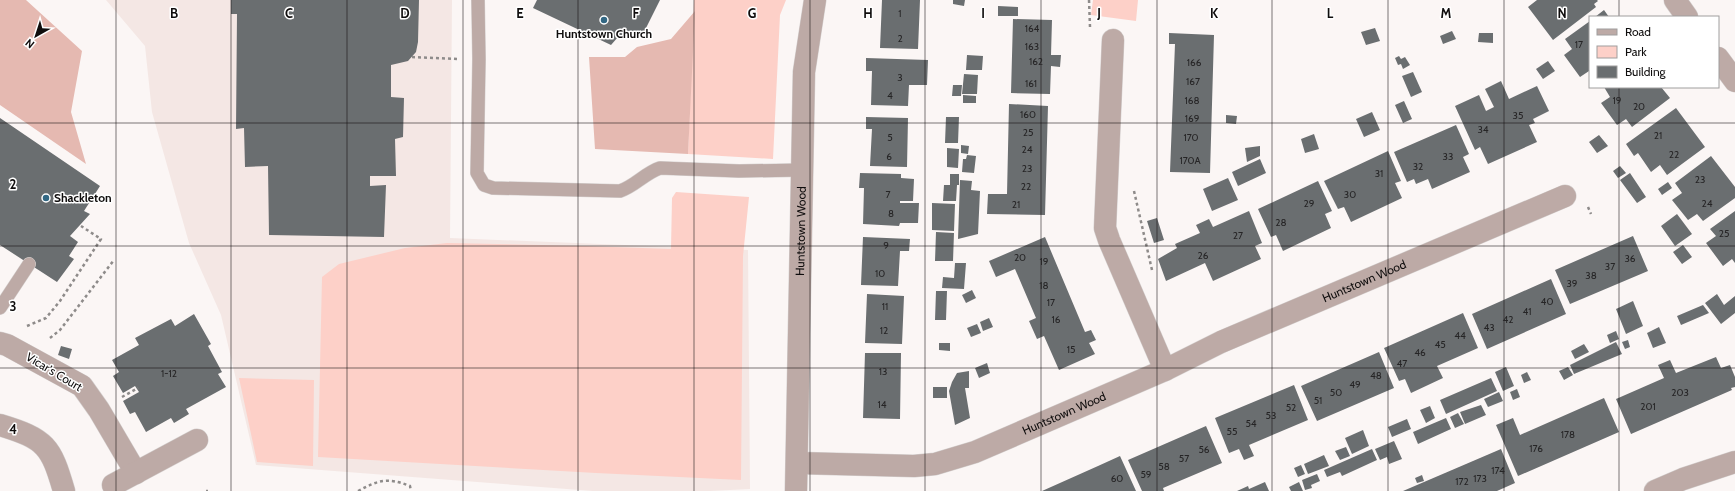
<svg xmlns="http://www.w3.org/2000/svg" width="1735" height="491" viewBox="0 0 1735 491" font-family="Cabin,sans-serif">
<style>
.built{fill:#f4e7e4}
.green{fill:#fdd0c8}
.forest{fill:#e5b9b1}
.building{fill:#6a6e70}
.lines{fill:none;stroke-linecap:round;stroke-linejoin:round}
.service-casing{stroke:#d5d1d0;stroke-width:14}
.minor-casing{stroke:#d5d1d0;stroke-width:23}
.path{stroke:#8e8b8a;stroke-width:2.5;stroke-dasharray:3 3;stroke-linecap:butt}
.service{stroke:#bdaaa6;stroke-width:13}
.minor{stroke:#bdaaa6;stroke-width:22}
.grid{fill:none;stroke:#0f0d0d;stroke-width:1;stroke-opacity:0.55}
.poi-dot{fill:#326783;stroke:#fff;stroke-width:1.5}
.labels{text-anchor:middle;stroke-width:3;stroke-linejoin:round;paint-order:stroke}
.number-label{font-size:10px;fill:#262526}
.poi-label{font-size:12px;font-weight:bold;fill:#0f0d0d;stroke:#fff}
.street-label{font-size:12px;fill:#0f0d0d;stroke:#fff}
.grid-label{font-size:13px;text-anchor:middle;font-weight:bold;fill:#0f0d0d;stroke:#fff;stroke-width:3;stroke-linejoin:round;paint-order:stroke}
</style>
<rect width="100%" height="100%" fill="#fbf6f5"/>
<path class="built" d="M106 0H452L450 238 748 250 750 489 710 491H593L256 465 221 315 189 243 152 112 145 46Z"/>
<path class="green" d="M694 0H786L780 15 773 159 688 154Z
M1093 0H1138L1136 21 1091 15Z
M676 192 749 197 743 256 741 480 596 473 318 457 322 277 339 264 405 248 447 243 585 246 671 249 672 198Z
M239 378 314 380 313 466 257 462Z"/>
<path class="forest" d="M0 0H26L82 51 71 112 86 164 0 105Z
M695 11 688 154 595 149 589 57H625L637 47 671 39Z"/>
<path class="building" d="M231 0H419L418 42 416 52 408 61 391 65V97L404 98 403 137 395 139 396 176H370V186L386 185 384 237 269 235 268 166 245 167 244 128 236 129 237 14H231Z
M537 0H660L642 36 632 32 618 37 611 45 533 8Z
M882 0H920L918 49 880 48Z
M953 0H965L964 6 953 4Z
M1537 0H1597L1598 1 1594 4 1596 7 1553 40 1528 7Z
M998 6 1018 7V16H998Z
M1604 10 1609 17H1595Z
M1013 19 1052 20 1051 55H1061L1060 67 1051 66 1050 94 1011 93Z
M1590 21V73L1589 71 1580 77 1564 55 1572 49 1565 39Z
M1375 28 1380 41 1366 45 1361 32Z
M1452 31 1456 39 1443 44 1440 36Z
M1169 33 1214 35 1210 173 1170 172 1175 44H1169Z
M1479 33H1493V43L1478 42Z
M967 55 983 56 982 70H966Z
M1399 56 1401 59 1405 57 1410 65 1403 69 1401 64 1398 65 1395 58Z
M866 58 928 60 927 85H909L908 106 871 105 872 71H866Z
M1548 61 1555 71 1543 79 1536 69Z
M1413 72 1422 92 1411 97 1402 76Z
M964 74 978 75 977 94H962Z
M1501 81 1509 99 1537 86 1549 111 1533 119 1535 123 1529 125 1537 142 1488 164 1480 147 1475 150 1455 106 1479 95 1486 111 1494 107 1485 89Z
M953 85H962L961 96H952Z
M1604 87H1661L1670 98 1632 127 1626 119 1617 125 1601 103 1610 97Z
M963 95 976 96V103H963Z
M1404 101 1412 119 1403 123 1395 105Z
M1009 104 1048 106 1045 215 987 214 988 194H1007Z
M1676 108 1705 147 1667 175 1660 165 1651 172 1638 153 1634 156 1626 144Z
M1372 112 1380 130 1364 137 1356 119Z
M1226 115 1237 116 1236 124 1226 123Z
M866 117 908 118 907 167 870 166 872 129H866Z
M946 117H959L958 143H945Z
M0 118 100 186 84 211 90 214 70 236 78 242 69 256 74 259 57 282 0 245Z
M1456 125 1469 154 1463 157 1470 172 1432 189 1428 179 1416 184 1414 179 1407 182 1394 152Z
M1314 134 1319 149 1305 153 1301 139Z
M1599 135 1608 146 1597 153 1589 142Z
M961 145 969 146 968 154 961 153Z
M1260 146V156L1247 162 1245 148Z
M947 148 959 149 958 168 947 167Z
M1388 151 1401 181 1395 183 1402 198 1351 222 1344 207 1338 209 1324 181Z
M967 155 976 156 974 173 962 172 963 159H966Z
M1711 156 1735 187V198L1703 221 1697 214 1688 220 1672 200 1682 193 1675 183Z
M1260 159 1266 173 1238 186 1232 172Z
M1620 166 1626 173 1618 178 1613 171Z
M860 173 901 174V178L914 179 913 201H900V203H919L918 223H900L899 226 863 224 864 188H859Z
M1630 173 1646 197 1637 203 1620 180Z
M950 174H959V185H957L956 201H943L944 185H950Z
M1228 178 1238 200 1212 211 1203 189Z
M960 180 972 181 971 190 980 191 978 234 958 239Z
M1318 181 1332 211 1325 214 1331 228 1283 251 1276 235 1271 237 1258 209Z
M1668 182 1672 188 1662 195 1658 189Z
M932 203 955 204 954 231 932 230Z
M1249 211 1262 243 1255 246 1261 259 1213 281 1205 263 1166 281 1158 259 1177 248 1175 244 1200 233 1196 225 1209 219 1213 227Z
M1735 211V263L1732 259 1723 266 1706 243 1716 236 1710 229Z
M1677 214 1692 234 1675 246 1661 226Z
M1157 218 1164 240 1154 243 1147 221Z
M936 232 954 233 953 261H935Z
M1633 236 1648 271 1570 304 1555 270Z
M863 237 910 239 909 251H900L898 286 861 285Z
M1045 237 1085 332 1091 330 1096 340 1089 343 1095 354 1059 370 1044 336 1037 339 1029 321 1036 318 1015 269 996 277 989 261Z
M1683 245 1692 257 1682 264 1673 252Z
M955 263H966L964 289 942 288 943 277 954 278Z
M1551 279 1566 314 1487 349 1472 314Z
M972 290 976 298 966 303 962 295Z
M936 291H947L946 320H935Z
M867 294 904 296 902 344 865 343Z
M1717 294 1724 305 1735 296V313L1721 324 1705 303Z
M1633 301 1643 326 1626 334 1616 309Z
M1703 305 1709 313 1681 325 1677 316Z
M1463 313 1478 348 1437 366 1443 378 1411 393 1405 379 1399 381 1384 348Z
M194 314 211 344 208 346 222 372 218 374 226 387 186 409 189 414 174 423 171 418 146 432 135 412 130 414 123 401 139 392 135 386 123 393 113 376 119 372 112 360 139 345 135 338 171 319 175 326Z
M989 318 993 327 983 331 980 322Z
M977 324 981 333 971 337 967 328Z
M1659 327 1666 343 1653 348 1647 333Z
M1616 331 1619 339 1610 343 1607 335Z
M1628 340 1630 347 1625 349 1622 342Z
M1616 342 1622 354 1574 374 1570 365Z
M939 343H950V351L939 350Z
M1584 344 1589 352 1575 359 1571 351Z
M61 346 72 349 69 359 58 355Z
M1379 352 1394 388 1317 421 1301 386Z
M865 353H901L900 419 863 418Z
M1716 357 1721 368 1730 365 1735 377V387L1731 388 1732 390 1631 434 1616 399 1664 378 1658 365 1670 360 1676 373Z
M987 363 990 373 979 378 975 368Z
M1506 367 1514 386 1503 391 1495 372Z
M1568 367 1573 375 1564 380 1559 371Z
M969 371V388H965L970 418 955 425 949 391 952 382 957 373Z
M1527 372 1531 380 1524 383 1521 375Z
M1491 378 1497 391 1446 414 1440 400Z
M1294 385 1308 420 1249 445 1254 456 1244 460 1239 449 1229 453 1215 418Z
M933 387H947V398H933Z
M1517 389 1520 397 1513 400 1510 392Z
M1499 392 1503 401 1488 407 1484 399Z
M1604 398 1619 432 1518 476 1496 425 1513 418 1520 435Z
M1481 405 1486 415 1465 424 1460 412Z
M1430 406 1435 418 1426 423 1420 410Z
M1458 413 1464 424 1455 428 1450 417Z
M1446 418 1451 429 1418 444 1413 432Z
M1407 419 1411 429 1392 437 1388 427Z
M1206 426 1222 463 1163 488 1164 491H1142L1128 460Z
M1363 430 1369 446 1352 454 1345 438Z
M1394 441 1402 459 1389 464 1387 457 1380 460 1375 449Z
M1346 447 1350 456 1340 460 1335 451Z
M1372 449 1377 460 1342 476 1340 472 1327 477 1324 470Z
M1501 449 1515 483 1497 491H1403Z
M1324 455 1329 466 1308 474 1304 464Z
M1120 456 1136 491H1042L1098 466Z
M1301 465 1305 474 1298 477 1294 468Z
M1317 474 1320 481 1311 485 1312 488 1305 490 1302 480Z
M1422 475 1424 481 1417 483 1415 478Z
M1265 482 1269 491H1237L1248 486 1249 489Z
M1299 482 1303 491H1291L1289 487Z"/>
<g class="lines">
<defs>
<path id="service" d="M478 0 479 59 477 173 484 185 493 188 620 191C635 186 645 173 660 168L739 171 802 170
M0 308 29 264"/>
<g id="minor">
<path d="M1675 0 1687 17"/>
<path d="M1113 40 1105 228 1109 240 1165 370"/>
<path d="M1718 58 1735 81"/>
<path d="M0 343 7 345 82 386 99 410 136 473"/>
<path d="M0 425C46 439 51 446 64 491"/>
<path id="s1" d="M798 463 914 466 935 464 975 452 1165 370 1221 342 1565 196"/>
<path d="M113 485 197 440"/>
<path id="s2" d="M796 491 804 72 815 0"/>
<path d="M1655 491 1683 479 1735 462"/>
</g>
</defs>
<use href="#service" class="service-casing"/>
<use href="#minor" class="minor-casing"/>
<path class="path" d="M1089 0 1090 27
M412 57 458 59
M1134 191 1152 270
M1588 207 1591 214
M27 326 46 318 60 301 101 239 81 226
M50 338 60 330 114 260
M122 397 138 388
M206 491H208
M358 491C379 480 387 477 410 486L411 491"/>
<use href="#service" class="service"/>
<use href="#minor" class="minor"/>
</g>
<path class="grid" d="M116 0V491M231 0V491M347 0V491M463 0V491M578 0V491M694 0V491M810 0V491M925 0V491M1041 0V491M1157 0V491M1272 0V491M1388 0V491M1504 0V491M1619 0V17M1619 87V491M0 123H1735M0 246H1735M0 368H1735"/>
<g class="poi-dot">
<circle cx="604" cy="20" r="4"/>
<circle cx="46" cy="198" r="4"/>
</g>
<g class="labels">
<g class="number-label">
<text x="900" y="17">1</text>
<text x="1032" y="32">164</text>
<text x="900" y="42">2</text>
<text x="1579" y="48">17</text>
<text x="1032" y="50">163</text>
<text x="1036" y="65">162</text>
<text x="1194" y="66">166</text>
<text x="900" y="81">3</text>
<text x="1193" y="85">167</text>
<text x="1031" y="87">161</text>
<text x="890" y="99">4</text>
<text x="1192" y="104">168</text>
<text x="1617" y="104">19</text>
<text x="1639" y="110">20</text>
<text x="1028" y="118">160</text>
<text x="1518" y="119">35</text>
<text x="1192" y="122">169</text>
<text x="1483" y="133">34</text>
<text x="1028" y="136">25</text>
<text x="1658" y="139">21</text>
<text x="890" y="141">5</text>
<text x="1191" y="141">170</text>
<text x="1027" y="153">24</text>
<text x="1674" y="158">22</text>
<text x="889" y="160">6</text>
<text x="1448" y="160">33</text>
<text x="1190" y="164">170A</text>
<text x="1418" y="170">32</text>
<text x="1027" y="172">23</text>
<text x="1379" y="177">31</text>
<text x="1700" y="183">23</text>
<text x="1026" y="190">22</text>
<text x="888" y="198">7</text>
<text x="1350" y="198">30</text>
<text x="1309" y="207">29</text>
<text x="1707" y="207">24</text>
<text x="1016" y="208">21</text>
<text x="891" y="217">8</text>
<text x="1281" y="226">28</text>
<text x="1724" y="237">25</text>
<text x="1238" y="239">27</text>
<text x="886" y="249">9</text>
<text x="1203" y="259">26</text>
<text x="1020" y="261">20</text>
<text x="1630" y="262">36</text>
<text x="1044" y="265">19</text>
<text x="1610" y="270">37</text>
<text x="880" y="277">10</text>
<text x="1591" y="279">38</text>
<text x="1572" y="287">39</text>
<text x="1044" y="289">18</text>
<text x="1547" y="305">40</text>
<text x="1051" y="306">17</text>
<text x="885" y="310">11</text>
<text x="1527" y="315">41</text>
<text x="1056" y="323">16</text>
<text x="1508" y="323">42</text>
<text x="1489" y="331">43</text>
<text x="884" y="334">12</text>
<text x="1460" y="339">44</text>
<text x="1440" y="348">45</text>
<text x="1071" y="353">15</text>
<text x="1420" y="356">46</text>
<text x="1402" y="367">47</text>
<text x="883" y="375">13</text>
<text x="169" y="377">1-12</text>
<text x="1376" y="379">48</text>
<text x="1355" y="388">49</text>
<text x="1336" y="396">50</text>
<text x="1680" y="396">203</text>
<text x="1318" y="404">51</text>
<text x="882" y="408">14</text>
<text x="1648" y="410">201</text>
<text x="1291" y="411">52</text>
<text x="1271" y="419">53</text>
<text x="1251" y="427">54</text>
<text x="1232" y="435">55</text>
<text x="1568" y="438">178</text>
<text x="1536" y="452">176</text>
<text x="1204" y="453">56</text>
<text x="1184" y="462">57</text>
<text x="1164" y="470">58</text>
<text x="1498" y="474">174</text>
<text x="1146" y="478">59</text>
<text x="1117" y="482">60</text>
<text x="1480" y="482">173</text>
<text x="1462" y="485">172</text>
</g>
<g class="poi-label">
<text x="604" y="38">Huntstown Church</text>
<text x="54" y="202" text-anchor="start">Shackleton</text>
</g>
<g class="street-label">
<text dy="4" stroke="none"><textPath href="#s2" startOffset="260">Huntstown Wood</textPath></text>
<text dy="4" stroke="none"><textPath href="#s1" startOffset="604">Huntstown Wood</textPath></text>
<text transform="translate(54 372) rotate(31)" y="4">Vicar's Court</text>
<text dy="4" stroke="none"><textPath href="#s1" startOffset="276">Huntstown Wood</textPath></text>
</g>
</g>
<g class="grid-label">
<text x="174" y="18">B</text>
<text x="289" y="18">C</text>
<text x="405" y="18">D</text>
<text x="520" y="18">E</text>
<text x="636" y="18">F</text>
<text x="752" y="18">G</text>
<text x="868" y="18">H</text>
<text x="983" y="18">I</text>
<text x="1099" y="18">J</text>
<text x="1214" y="18">K</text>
<text x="1330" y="18">L</text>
<text x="1446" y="18">M</text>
<text x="1562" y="18">N</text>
<text x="13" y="189">2</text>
<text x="13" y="311">3</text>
<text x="13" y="434">4</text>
</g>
<rect x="1589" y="16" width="130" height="72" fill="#ffffff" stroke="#9f9e9e"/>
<rect x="1597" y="29" width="20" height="6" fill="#bdaaa6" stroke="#9f9e9e"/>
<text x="1625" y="36" font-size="12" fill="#0f0d0d">Road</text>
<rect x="1597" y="46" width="20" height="12" fill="#fdd0c8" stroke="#9f9e9e"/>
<text x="1625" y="56" font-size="12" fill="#0f0d0d">Park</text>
<rect x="1597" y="66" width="20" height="12" fill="#6a6e70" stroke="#9f9e9e"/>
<text x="1625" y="76" font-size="12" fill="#0f0d0d">Building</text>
<g transform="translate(36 36) rotate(219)" stroke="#ffffff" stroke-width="3" paint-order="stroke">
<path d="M0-3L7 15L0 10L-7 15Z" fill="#0f0d0d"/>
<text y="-6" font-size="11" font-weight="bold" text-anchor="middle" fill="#0f0d0d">N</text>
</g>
</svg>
